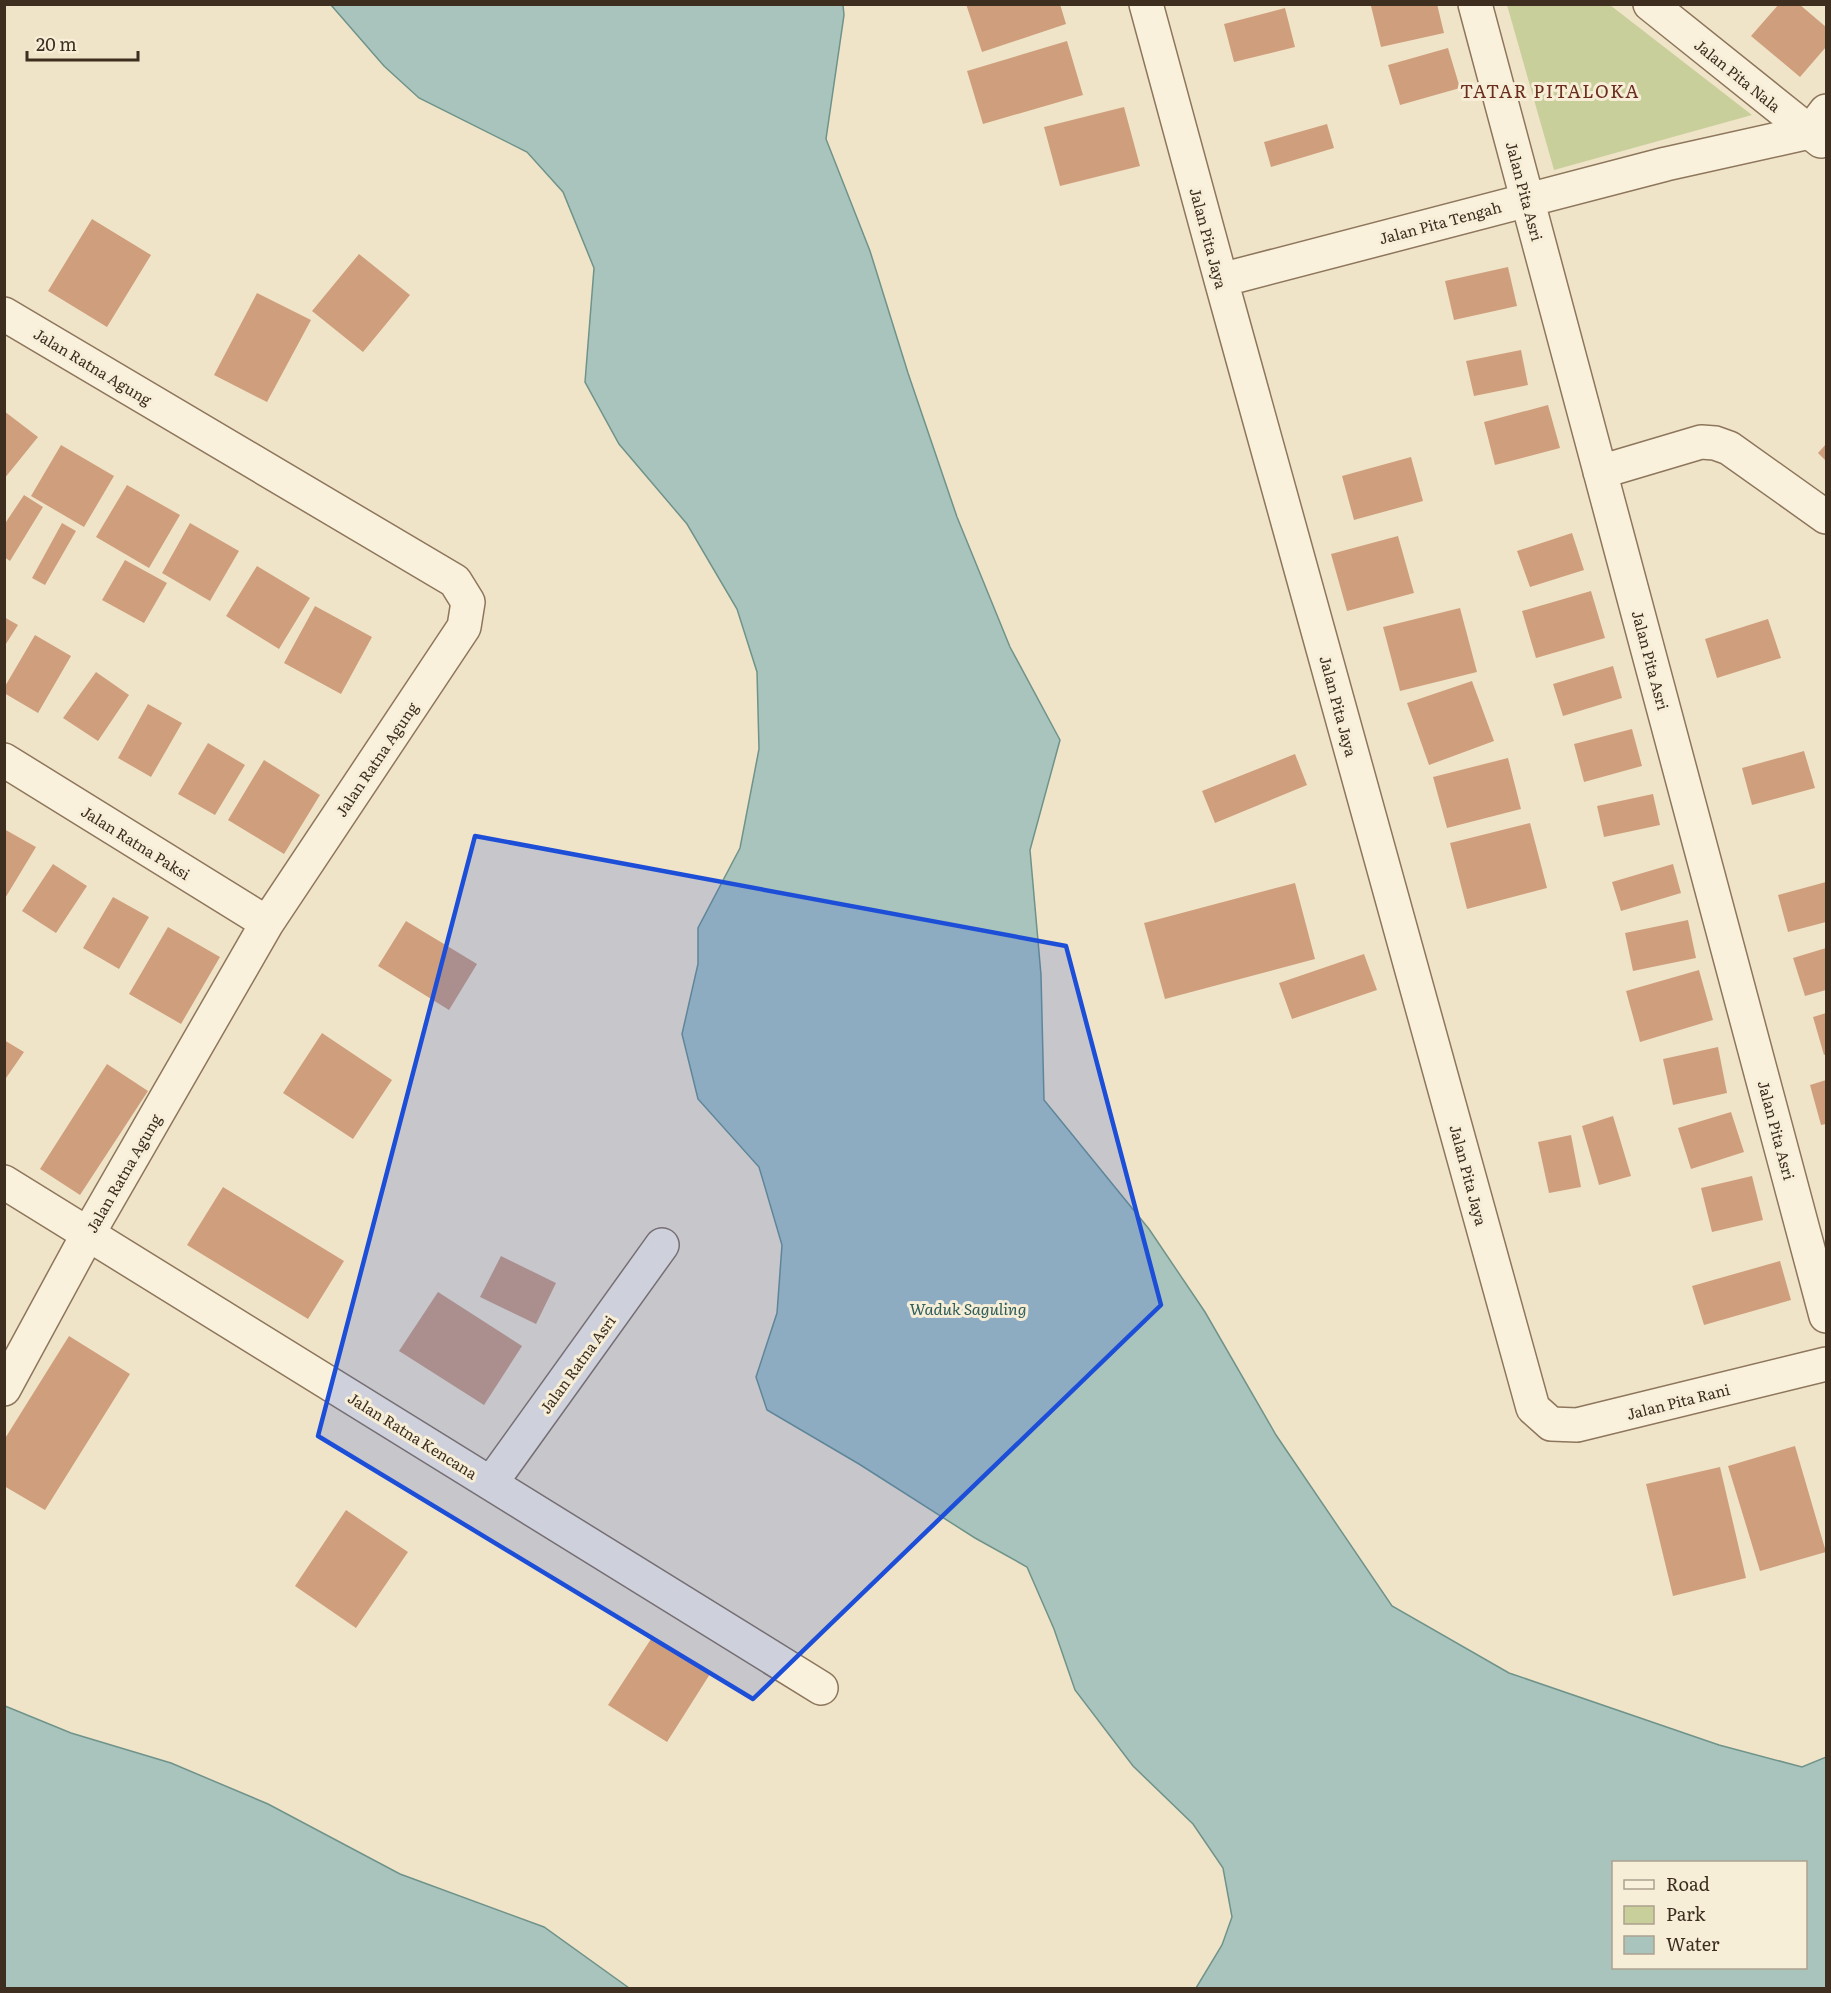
<svg xmlns="http://www.w3.org/2000/svg" width="1831" height="1993" viewBox="0 0 1831 1993" font-family="Literata,serif">
<rect width="100%" height="100%" fill="#f0e4c8"/>
<path fill="#c9cf9b" d="M 1507,5 L 1610,5 L 1752,115 L 1554,170 Z"/>
<path fill="#a9c4bc" stroke="#6f938a" stroke-width="1.5" fill-rule="evenodd" d="M 331,5 L 843,5 L 844,15 L 826,139 L 870,251 L 908,373 L 957,517 L 1010,647 L 1060,740 L 1030,850 L 1041,975 L 1044,1100 L 1149,1229 L 1205,1312 L 1276,1435 L 1392,1606 L 1509,1673 L 1719,1745 L 1802,1767 L 1826,1757 L 1826,1988 L 1196,1988 L 1222,1945 L 1232,1917 L 1223,1868 L 1193,1824 L 1133,1766 L 1075,1690 L 1054,1629 L 1027,1567 L 975,1538 L 859,1464 L 767,1410 L 756,1377 L 777,1313 L 782,1245 L 759,1167 L 698,1099 L 682,1034 L 698,964 L 698,928 L 740,848 L 759,749 L 757,672 L 737,609 L 687,524 L 619,444 L 585,382 L 594,268 L 563,192 L 527,152 L 419,98 L 384,66 ZM 1614,1862 L 1806,1862 L 1806,1968 L 1614,1968 Z
M 5,1706 L 71,1733 L 171,1763 L 268,1804 L 400,1874 L 544,1927 L 629,1988 L 5,1988 Z"/>
<path fill="#cf9f7d" d="M 966,4 L 1060,4 L 1066,24 L 982,52 Z
M 1377,4 L 1437,4 L 1444,33 L 1381,47 L 1371,6 Z
M 1779,4 L 1799,4 L 1826,27 L 1826,47 L 1800,77 L 1751,36 Z
M 1285,8 L 1295,47 L 1234,62 L 1224,24 Z
M 1067,41 L 1083,95 L 983,124 L 967,71 Z
M 1448,48 L 1460,88 L 1400,105 L 1388,65 Z
M 1124,107 L 1140,166 L 1060,186 L 1044,127 Z
M 1327,124 L 1334,148 L 1271,167 L 1264,142 Z
M 92,219 L 151,255 L 107,327 L 48,291 Z
M 359,254 L 410,295 L 363,352 L 312,311 Z
M 1508,267 L 1517,306 L 1454,320 L 1445,281 Z
M 257,293 L 311,320 L 267,402 L 214,375 Z
M 1521,350 L 1528,385 L 1474,396 L 1466,361 Z
M 1548,405 L 1560,448 L 1495,465 L 1484,422 Z
M 4,411 L 38,437 L 4,479 Z
M 1826,444 L 1826,461 L 1818,453 Z
M 61,445 L 114,476 L 84,527 L 31,496 Z
M 1411,457 L 1423,501 L 1354,520 L 1342,476 Z
M 127,485 L 180,515 L 149,568 L 96,537 Z
M 24,495 L 43,507 L 10,561 L 4,557 L 4,525 Z
M 62,523 L 76,531 L 45,585 L 32,578 Z
M 190,523 L 239,551 L 210,601 L 162,573 Z
M 1572,533 L 1584,570 L 1530,587 L 1517,551 Z
M 1398,536 L 1414,593 L 1347,611 L 1331,554 Z
M 125,560 L 167,583 L 144,623 L 102,600 Z
M 257,566 L 310,598 L 279,649 L 226,616 Z
M 1591,591 L 1605,638 L 1536,658 L 1522,611 Z
M 315,606 L 372,637 L 341,694 L 284,663 Z
M 1460,608 L 1477,672 L 1400,691 L 1383,627 Z
M 4,617 L 18,625 L 4,647 Z
M 1768,619 L 1781,658 L 1717,678 L 1705,639 Z
M 35,635 L 71,656 L 38,713 L 4,693 L 4,688 Z
M 1613,666 L 1622,698 L 1563,716 L 1553,684 Z
M 96,672 L 129,695 L 98,741 L 63,718 Z
M 1472,681 L 1494,741 L 1429,765 L 1407,703 Z
M 148,704 L 182,723 L 151,777 L 118,758 Z
M 1632,729 L 1642,766 L 1584,782 L 1574,744 Z
M 208,743 L 245,765 L 215,815 L 178,794 Z
M 1804,751 L 1815,788 L 1752,805 L 1742,768 Z
M 1295,754 L 1307,785 L 1215,823 L 1202,791 Z
M 1508,758 L 1521,809 L 1447,828 L 1433,777 Z
M 264,760 L 320,795 L 284,854 L 228,820 Z
M 1653,794 L 1660,825 L 1604,837 L 1597,806 Z
M 1530,823 L 1547,888 L 1467,909 L 1450,843 Z
M 4,829 L 36,847 L 4,900 Z
M 53,864 L 87,886 L 56,933 L 22,911 Z
M 1673,864 L 1681,893 L 1621,911 L 1612,882 Z
M 1826,882 L 1826,922 L 1788,932 L 1778,895 Z
M 1295,883 L 1315,959 L 1165,999 L 1144,923 Z
M 113,897 L 149,917 L 119,969 L 83,948 Z
M 1688,920 L 1696,958 L 1633,971 L 1625,933 Z
M 406,921 L 477,964 L 449,1010 L 378,966 Z
M 168,927 L 220,957 L 181,1024 L 129,994 Z
M 1826,948 L 1826,990 L 1805,996 L 1793,958 Z
M 1364,954 L 1377,990 L 1292,1019 L 1279,983 Z
M 1699,970 L 1713,1020 L 1640,1042 L 1626,991 Z
M 1826,1013 L 1826,1054 L 1824,1055 L 1813,1017 Z
M 322,1033 L 392,1080 L 353,1139 L 283,1093 Z
M 4,1040 L 24,1052 L 4,1081 Z
M 1718,1047 L 1727,1093 L 1673,1105 L 1663,1059 Z
M 107,1064 L 148,1091 L 80,1195 L 40,1169 Z
M 1826,1080 L 1826,1124 L 1821,1125 L 1810,1085 Z
M 1731,1112 L 1744,1152 L 1691,1169 L 1678,1128 Z
M 1613,1116 L 1631,1176 L 1599,1185 L 1582,1126 Z
M 1571,1135 L 1581,1187 L 1549,1193 L 1538,1142 Z
M 1752,1176 L 1763,1220 L 1712,1232 L 1701,1188 Z
M 223,1187 L 344,1261 L 308,1319 L 187,1245 Z
M 501,1256 L 556,1283 L 536,1324 L 480,1297 Z
M 1780,1261 L 1791,1300 L 1704,1325 L 1692,1286 Z
M 438,1292 L 522,1346 L 484,1405 L 399,1351 Z
M 69,1336 L 130,1374 L 45,1510 L 4,1486 L 4,1440 Z
M 1795,1446 L 1826,1552 L 1760,1571 L 1728,1466 Z
M 1720,1467 L 1746,1578 L 1673,1596 L 1646,1484 Z
M 346,1510 L 408,1552 L 356,1628 L 295,1586 Z
M 651,1639 L 710,1674 L 667,1742 L 608,1705 Z"/>
<g fill="none" stroke-linecap="round" stroke-linejoin="round">
<defs>
<path id="minor" d="M 1146,4 L 1221,280 L 1533,1408 L 1551,1424 L 1577,1425 L 1826,1364
M 1475,4 L 1826,1316
M 1650,4 L 1821,141
M 1221,280 L 1666,164 L 1810,132 L 1826,111
M 4,314 L 455,581 L 468,602 L 464,627 L 267,923 L 88,1234 L 4,1389
M 1600,472 L 1701,442 L 1715,443 L 1729,448 L 1826,517
M 4,760 L 267,923
M 4,1182 L 821,1688
M 491,1483 L 662,1245"/>
</defs>
<use href="#minor" stroke="#8d765c" stroke-width="36"/>
<use href="#minor" stroke="#faf1dc" stroke-width="33"/>
</g>
<path fill="#1d4ed8" fill-opacity="0.2" stroke="#1d4ed8" stroke-width="4.5" stroke-linejoin="round" d="M 475,836 L 1066,946 L 1161,1305 L 753,1699 L 318,1436 Z"/>
<g text-anchor="middle" dominant-baseline="central" stroke-width="6" stroke-linejoin="round" paint-order="stroke">
<g font-size="15" fill="#3d2e20" stroke="#f7eed8">
<text transform="translate(1738 75) rotate(39)">Jalan Pita Nala</text>
<text transform="translate(1525 191) rotate(75)">Jalan Pita Asri</text>
<text transform="translate(1440 222) rotate(-15)">Jalan Pita Tengah</text>
<text transform="translate(1209 238) rotate(75)">Jalan Pita Jaya</text>
<text transform="translate(93 366) rotate(31)">Jalan Ratna Agung</text>
<text transform="translate(1651 660) rotate(75)">Jalan Pita Asri</text>
<text transform="translate(1339 706) rotate(75)">Jalan Pita Jaya</text>
<text transform="translate(376 759) rotate(-56)">Jalan Ratna Agung</text>
<text transform="translate(136 842) rotate(32)">Jalan Ratna Paksi</text>
<text transform="translate(1777 1130) rotate(75)">Jalan Pita Asri</text>
<text transform="translate(123 1173) rotate(-60)">Jalan Ratna Agung</text>
<text transform="translate(1469 1175) rotate(75)">Jalan Pita Jaya</text>
<text transform="translate(577 1364) rotate(-54)">Jalan Ratna Asri</text>
<text transform="translate(1678 1401) rotate(-14)">Jalan Pita Rani</text>
<text transform="translate(413 1435) rotate(32)">Jalan Ratna Kencana</text>
</g>
<g font-size="16" font-style="italic" fill="#2f5d5a" stroke="#f7eed8">
<text x="968" y="1308">Waduk Saguling</text>
</g>
<g font-size="18" letter-spacing="1.5" fill="#6b2e1e" stroke="#f7eed8">
<text x="1550" y="90">TATAR PITALOKA</text>
</g>
</g>
<rect width="1831" height="1993" fill="none" stroke="#3d2e20" stroke-width="12"/>
<rect x="1612" y="1861" width="195" height="108" fill="#f7eed8" stroke="#ada18e" stroke-width="1.5"/>
<rect x="1624" y="1880" width="30" height="9" fill="#faf1dc" stroke="#ada18e" stroke-width="1.5"/>
<text x="1666" y="1891" font-size="18" fill="#3d2e20">Road</text>
<rect x="1624" y="1906" width="30" height="18" fill="#c9cf9b" stroke="#ada18e" stroke-width="1.5"/>
<text x="1666" y="1921" font-size="18" fill="#3d2e20">Park</text>
<rect x="1624" y="1936" width="30" height="18" fill="#a9c4bc" stroke="#ada18e" stroke-width="1.5"/>
<text x="1666" y="1951" font-size="18" fill="#3d2e20">Water</text>
<path d="M27 51v9h111v-9" fill="none" stroke="#3d2e20" stroke-width="3"/>
<text x="36" y="51" font-size="18" fill="#3d2e20" stroke="#f7eed8" stroke-width="4.5" paint-order="stroke">20 m</text>
</svg>
